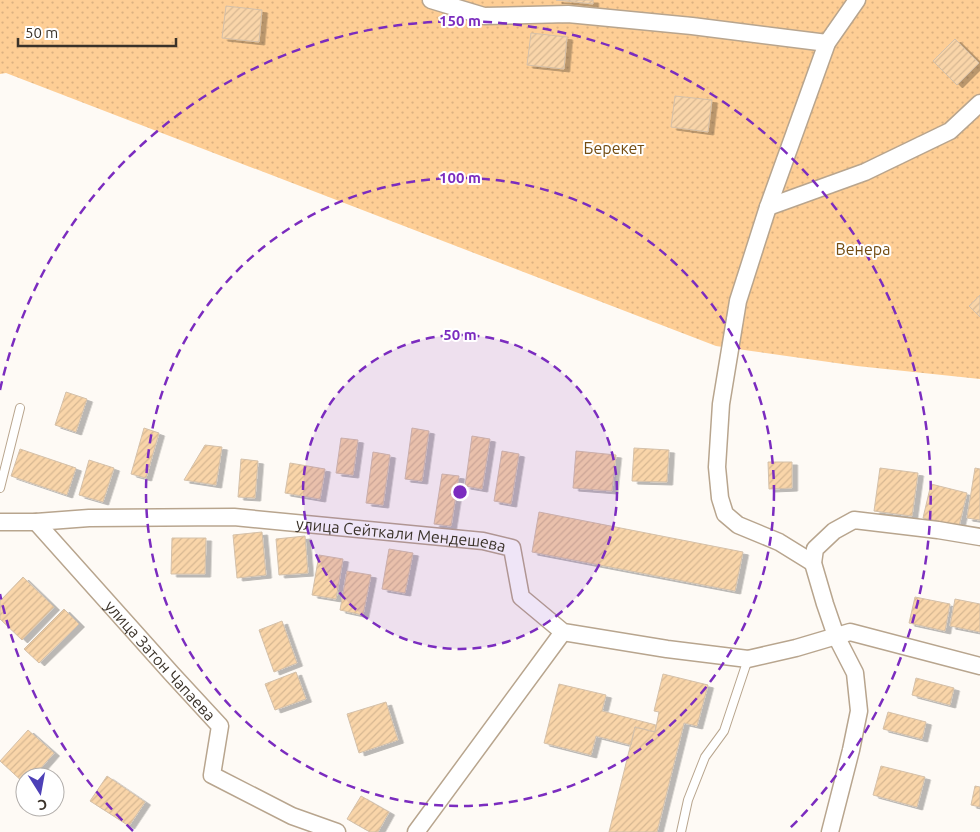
<svg xmlns="http://www.w3.org/2000/svg" width="980" height="832" viewBox="0 0 980 832" font-family="Ubuntu,sans-serif">
<defs>
<pattern id="grass-dots" width="8" height="8" patternUnits="userSpaceOnUse" patternTransform="scale(1.25)"><rect width="8" height="8" fill="#fece95"/><path d="M2 2h.1M6 6h.1" fill="none" stroke="#dbb181" stroke-width="1.8" stroke-linecap="round"/></pattern>
<pattern id="building-hatch" width="6" height="6" patternUnits="userSpaceOnUse" patternTransform="scale(1.25)"><rect width="6" height="6" fill="#f9d5a9"/><path d="M-1 1l2-2M0 6l6-6M5 7l2-2" fill="none" stroke="#d6b792"/></pattern>
<filter id="shadow"><feDropShadow dx="5.5" dy="3" stdDeviation="0" flood-color="#0004"/></filter>
</defs>
<rect width="100%" height="100%" fill="#fefaf5"/>
<path fill="url(#grass-dots)" d="M 0,0 L 980,0 L 980,379 L 857,366 L 716,346 L 6,73 L 0,74 Z"/>
<path fill="url(#building-hatch)" stroke="#d4c0a9" filter="url(#shadow)" d="M 556,0 L 593,0 L 593,4 Z
M 226,6 L 262,10 L 259,42 L 222,38 Z
M 531,33 L 567,37 L 564,69 L 527,65 Z
M 955,39 L 979,63 L 957,85 L 933,61 Z
M 675,96 L 712,100 L 708,132 L 671,127 Z
M 980,295 L 980,317 L 969,306 Z
M 66,392 L 87,399 L 76,432 L 55,425 Z
M 144,428 L 159,433 L 146,478 L 131,474 Z
M 412,428 L 429,431 L 422,481 L 405,479 Z
M 472,436 L 490,439 L 482,489 L 465,486 Z
M 341,438 L 358,440 L 353,475 L 336,473 Z
M 205,445 L 222,447 L 216,485 L 184,480 Z
M 634,448 L 669,450 L 667,482 L 632,481 Z
M 20,449 L 76,468 L 67,495 L 11,476 Z
M 502,451 L 519,454 L 511,504 L 494,501 Z
M 576,451 L 616,455 L 612,491 L 573,488 Z
M 373,452 L 390,455 L 383,505 L 366,503 Z
M 241,459 L 258,461 L 255,498 L 238,497 Z
M 89,460 L 114,468 L 103,502 L 79,495 Z
M 768,462 L 792,462 L 792,488 L 769,489 Z
M 290,463 L 325,469 L 320,499 L 285,493 Z
M 880,468 L 918,473 L 912,516 L 874,511 Z
M 975,468 L 980,469 L 980,520 L 967,518 Z
M 442,474 L 459,476 L 451,526 L 434,524 Z
M 931,484 L 967,493 L 959,526 L 923,518 Z
M 539,512 L 743,552 L 735,591 L 532,552 Z
M 262,532 L 266,575 L 237,578 L 233,535 Z
M 305,536 L 308,573 L 279,575 L 276,539 Z
M 172,538 L 206,538 L 205,574 L 171,574 Z
M 389,549 L 413,553 L 405,593 L 382,589 Z
M 319,555 L 343,559 L 336,599 L 312,595 Z
M 347,571 L 371,575 L 363,615 L 340,610 Z
M 23,577 L 54,607 L 22,640 L 0,619 L 0,601 Z
M 915,597 L 950,604 L 945,631 L 909,623 Z
M 955,599 L 980,604 L 980,632 L 950,626 Z
M 64,609 L 79,624 L 39,663 L 24,649 Z
M 282,621 L 297,663 L 274,672 L 259,630 Z
M 296,672 L 306,699 L 275,710 L 265,684 Z
M 663,674 L 708,685 L 697,726 L 684,723 L 657,832 L 609,832 L 635,727 L 655,732 L 659,712 L 654,711 Z
M 916,678 L 954,688 L 950,705 L 912,695 Z
M 559,684 L 606,695 L 602,711 L 656,725 L 655,732 L 635,727 L 631,745 L 596,736 L 591,755 L 544,743 Z
M 386,702 L 398,740 L 359,753 L 347,714 Z
M 888,712 L 926,722 L 922,739 L 883,729 Z
M 28,730 L 54,753 L 33,777 L 25,777 L 25,784 L 0,761 Z
M 881,766 L 925,777 L 917,807 L 873,795 Z
M 107,776 L 145,802 L 129,826 L 90,801 Z
M 975,786 L 980,787 L 980,807 L 971,805 Z
M 361,796 L 389,812 L 378,832 L 370,832 L 347,819 Z"/>
<g fill="none" stroke-linecap="round" stroke-linejoin="round">
<defs>
<path id="service" d="M 0,488 L 20,408
M 681,832 L 688,800 L 705,757 L 724,731 L 748,659"/>
<g id="minor">
<path d="M 431,0 L 484,16 L 568,14 L 692,26 L 827,43"/>
<path d="M 768,207 L 865,172 L 950,131 L 980,103"/>
<path id="s1" d="M 0,522 L 36,522 L 89,518 L 234,517 L 483,541 L 512,548 L 521,597 L 563,632 L 667,649 L 748,659 L 796,648 L 850,632 L 980,666"/>
<path id="s2" d="M 36,522 L 172,674 L 220,726 L 212,775 L 292,816 L 337,832"/>
<path d="M 813,563 L 779,542 L 738,525 L 725,514 L 720,498 L 717,467 L 721,404 L 738,301 L 768,207 L 827,43 L 857,0"/>
<path d="M 416,832 L 563,632"/>
<path d="M 830,832 L 851,750 L 859,711 L 855,673 L 836,636 L 825,604 L 813,563 L 815,549 L 834,531 L 854,520 L 938,530 L 980,537"/>
</g>
</defs>
<use href="#service" stroke="#b8a58e" stroke-width="10"/>
<use href="#minor" stroke="#b8a58e" stroke-width="19"/>
<use href="#service" stroke="#fff" stroke-width="8"/>
<use href="#minor" stroke="#fff" stroke-width="16"/>
</g>
<circle cx="460" cy="492" r="157" fill="#7b2cbf" fill-opacity=".12"/>
<g fill="none" stroke="#7b2cbf" stroke-width="2.5" stroke-dasharray="9 6">
<circle cx="460" cy="492" r="157"/>
<circle cx="460" cy="492" r="314"/>
<path d="M133 831A471 471 0 0 1 0 594M0 390A471 471 0 1 1 787 831"/>
</g>
<g text-anchor="middle" dominant-baseline="central" stroke-width="4" stroke-linejoin="round" paint-order="stroke">
<g font-size="16" fill="#734c11" stroke="#fff">
<text x="614" y="148">Берекет</text>
<text x="863" y="249">Венера</text>
</g>
<g font-size="16" fill="#3b332a" stroke="#fff">
<text stroke="none"><textPath href="#s1" startOffset="402">улица Сейткали Мендешева</textPath></text>
<text stroke="none"><textPath href="#s2" startOffset="186">улица Затон Чапаева</textPath></text>
</g>
</g>
<circle cx="460" cy="492" r="8" fill="#7b2cbf" stroke="#fff" stroke-width="2.5"/>
<g font-size="15" text-anchor="middle" font-weight="bold" fill="#7b2cbf" stroke="#fff" stroke-width="4" stroke-linejoin="round" paint-order="stroke">
<text x="460" y="26">150 m</text>
<text x="460" y="183">100 m</text>
<text x="460" y="340">50 m</text>
</g>
<g transform="translate(40 792) rotate(169)"><circle r="24" fill="#ffffff" stroke="#b1adaa"/>
<path d="M0-4L9 19L0 12L-9 19Z" fill="#4d40b7"/>
<text y="-8" font-size="14" font-weight="bold" text-anchor="middle" fill="#3b332a">С</text>
</g>
<path d="M18 38v8h158v-8" fill="none" stroke="#3b332a" stroke-width="2.5"/>
<text x="25" y="38" font-size="15" fill="#3b332a" stroke="#ffffff" stroke-width="4" paint-order="stroke">50 m</text>
</svg>
